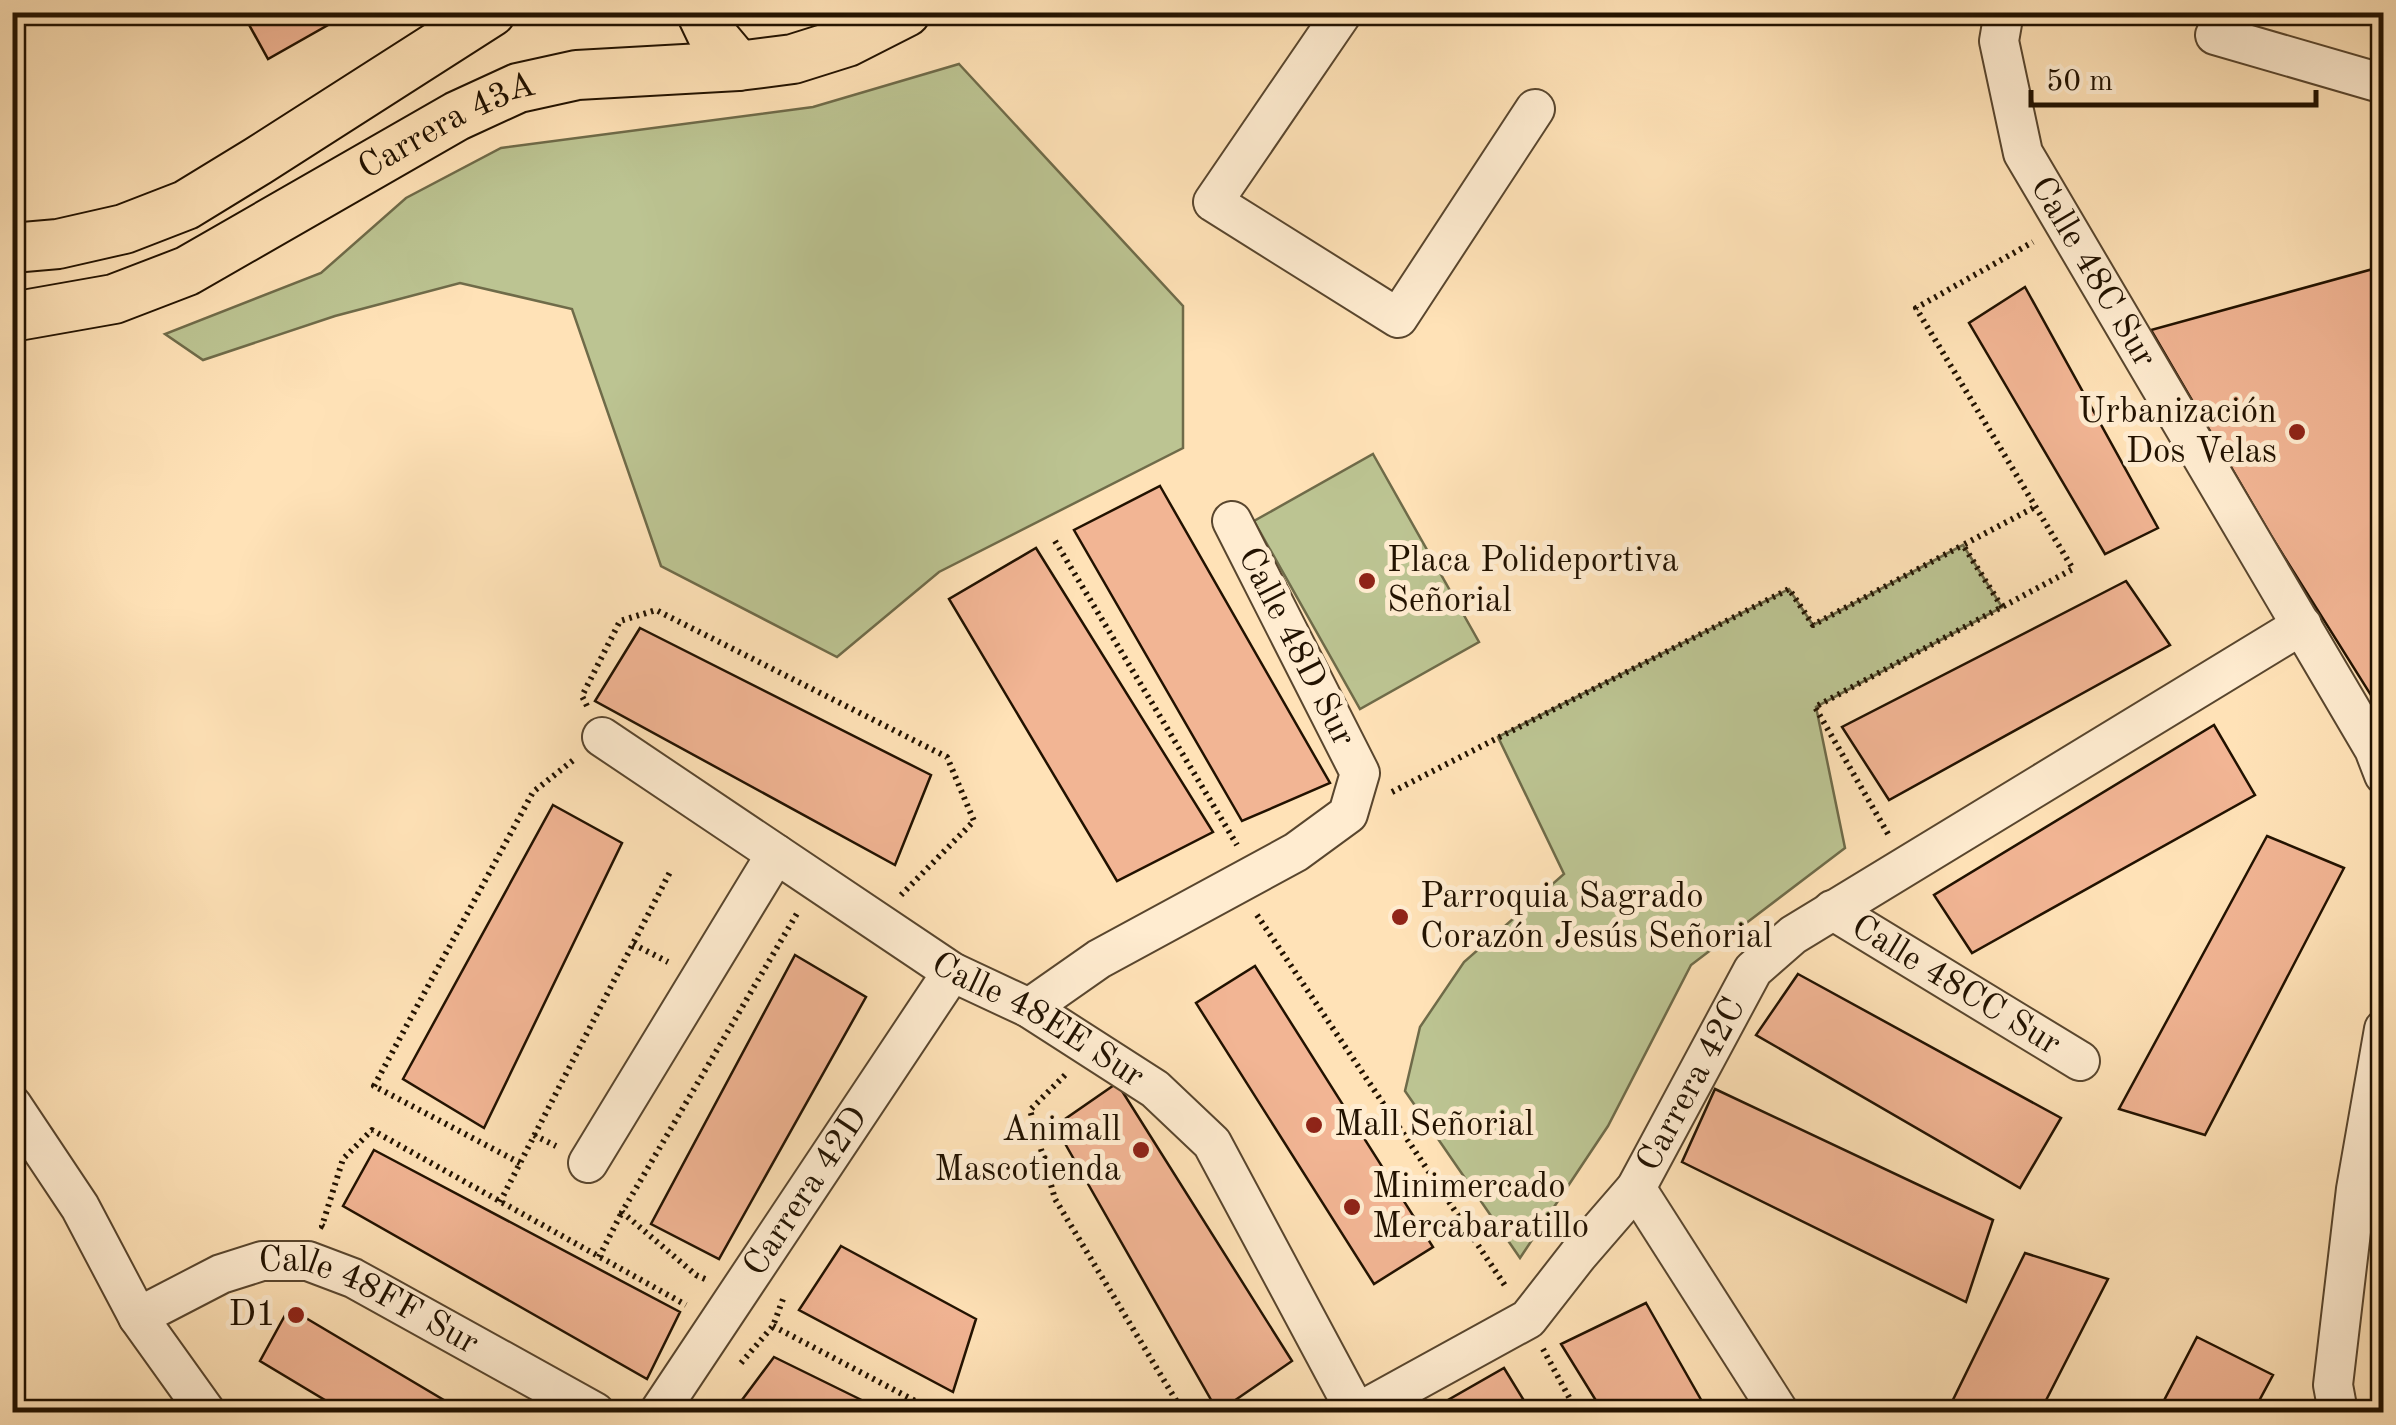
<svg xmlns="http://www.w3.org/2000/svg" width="2396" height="1425" viewBox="0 0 2396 1425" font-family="'Old Standard TT',serif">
<rect width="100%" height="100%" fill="#ffe2b7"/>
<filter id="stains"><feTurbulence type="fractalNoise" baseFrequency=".002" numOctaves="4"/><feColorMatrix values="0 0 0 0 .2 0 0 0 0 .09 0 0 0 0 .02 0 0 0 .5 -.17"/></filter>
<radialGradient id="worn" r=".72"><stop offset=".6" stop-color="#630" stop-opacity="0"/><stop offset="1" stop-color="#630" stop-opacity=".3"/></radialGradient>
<path fill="#bcc492" stroke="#6f6b49" stroke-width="2.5" d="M 959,64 L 1183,306 L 1183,448 L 939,572 L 837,657 L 661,566 L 572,309 L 460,283 L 335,316 L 203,360 L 165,334 L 321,273 L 406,198 L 501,148 L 813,107 Z
M 1373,454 L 1479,642 L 1360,709 L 1254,521 Z
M 1963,545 L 2002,607 L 1816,707 L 1845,848 L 1691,965 L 1608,1126 L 1520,1258 L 1405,1091 L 1420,1027 L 1464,962 L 1564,874 L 1498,737 L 1789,589 L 1813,625 Z"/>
<path fill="#f2b594" stroke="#221200" stroke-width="2.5" d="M 242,12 L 351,12 L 268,59 Z
M 2384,266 L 2384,716 L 2270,534 L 2151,330 Z
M 2025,287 L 2158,528 L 2105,554 L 1969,323 Z
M 1160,486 L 1330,783 L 1242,821 L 1074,530 Z
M 1036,548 L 1213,832 L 1117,881 L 949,599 Z
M 2126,581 L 2170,645 L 1889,800 L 1842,727 Z
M 640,628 L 931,775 L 895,865 L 595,701 Z
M 2214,725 L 2255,795 L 1972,953 L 1934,895 Z
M 553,805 L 622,843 L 484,1128 L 403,1079 Z
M 2267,836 L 2344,868 L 2205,1135 L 2119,1109 Z
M 795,955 L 866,997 L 719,1259 L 651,1224 Z
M 1255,966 L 1433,1247 L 1374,1284 L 1196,1003 Z
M 1798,974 L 2061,1118 L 2020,1188 L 1756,1035 Z
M 1117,1083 L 1292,1361 L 1218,1412 L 1055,1126 Z
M 1715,1089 L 1993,1220 L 1966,1302 L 1682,1162 Z
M 374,1150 L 680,1312 L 647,1379 L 343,1206 Z
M 841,1246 L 976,1319 L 953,1392 L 799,1310 Z
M 2025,1253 L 2108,1279 L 2040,1412 L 1947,1412 Z
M 1646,1303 L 1708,1412 L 1603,1412 L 1561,1344 Z
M 289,1308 L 464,1412 L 345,1412 L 260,1361 Z
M 2197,1337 L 2273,1375 L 2253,1412 L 2158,1412 Z
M 774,1357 L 886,1412 L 733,1412 Z
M 1504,1368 L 1531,1412 L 1427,1412 Z"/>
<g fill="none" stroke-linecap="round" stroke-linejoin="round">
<defs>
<g id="minor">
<path d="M 1343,12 L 1213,202 L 1398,318 L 1535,109"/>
<path id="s1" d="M 2004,12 L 1999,41 L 2023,153 L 2374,749 L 2384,775"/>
<path d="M 2215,35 L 2384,84"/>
<path id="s2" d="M 602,737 L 952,972 L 1029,1008 L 1155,1089 L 1212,1143 L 1356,1412"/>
<path id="s3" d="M 1832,910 L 2080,1061"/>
<path d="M 1029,1008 L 1099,959 L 1296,852 L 1348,814 L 1360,773 L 1232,521"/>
<path d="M 12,1105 L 80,1207 L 138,1317 L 206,1412"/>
<path d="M 588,1163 L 776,854"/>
<path d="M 1636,1188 L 1779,1412"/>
<path id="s4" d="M 138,1317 L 221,1274 L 262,1261 L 308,1261 L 353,1278 L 595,1412"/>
<path id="s5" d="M 659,1412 L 952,972"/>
<path id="s6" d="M 1359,1412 L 1528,1319 L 1578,1255 L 1636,1188 L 1753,970 L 1793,935 L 2302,625"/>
<path d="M 2338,1412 L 2333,1385 L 2356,1189 L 2384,1029"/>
</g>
<g id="major">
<path d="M 701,12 L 712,35 L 738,66"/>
<path d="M 12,248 L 58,244 L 124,229 L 186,205 L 258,161 L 491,12"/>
<path id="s7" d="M 12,317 L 114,299 L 187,271 L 457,116 L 518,88 L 577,75 L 738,66 L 793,59 L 847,42 L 906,12"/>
</g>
</defs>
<use href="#minor" stroke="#59462e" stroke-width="42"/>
<use href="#major" stroke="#221200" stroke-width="52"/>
<path stroke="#221200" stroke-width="6" stroke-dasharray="2.5 5" stroke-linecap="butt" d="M 1055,541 L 1237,845
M 2002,607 L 1963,545 L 2035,507
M 587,706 L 582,696 L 620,621 L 656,610 L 947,757 L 974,821 L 901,895
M 1392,792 L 1789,589 L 1813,625 L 1963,545
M 1888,834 L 1815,707 L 2073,569 L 1916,308 L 2033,242
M 1257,915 L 1506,1287
M 633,944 L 668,962
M 1065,1075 L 1030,1110 L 1055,1199 L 1183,1412
M 534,1135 L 556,1146
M 520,1163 L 374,1086 L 533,792 L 576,758
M 500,1202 L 671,870
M 324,1227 L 322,1226 L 343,1159 L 372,1130 L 686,1305
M 599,1257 L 622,1212
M 705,1279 L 696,1275 L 622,1212 L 799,910
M 773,1326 L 936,1412
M 1543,1349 L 1577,1412
M 741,1363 L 773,1326 L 783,1299"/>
<use href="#minor" stroke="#ffecd0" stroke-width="38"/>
<use href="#major" stroke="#ffe2b7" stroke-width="48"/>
</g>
<g fill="#8f2418" stroke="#ffecd0" stroke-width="4">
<circle cx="2297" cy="432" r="10"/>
<circle cx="1367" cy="581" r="10"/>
<circle cx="1400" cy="917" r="10"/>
<circle cx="1314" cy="1125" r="10"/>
<circle cx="1141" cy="1150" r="10"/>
<circle cx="1352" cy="1207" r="10"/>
<circle cx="296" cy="1315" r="10"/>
</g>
<g text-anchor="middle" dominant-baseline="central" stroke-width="10" stroke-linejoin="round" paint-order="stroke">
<g font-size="35" fill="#221200" stroke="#ffecd0">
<text stroke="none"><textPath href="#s7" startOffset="480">Carrera 43A</textPath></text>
<text stroke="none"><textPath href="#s1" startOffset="282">Calle 48C Sur</textPath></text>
<text transform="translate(1296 647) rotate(63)">Calle 48D Sur</text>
<text stroke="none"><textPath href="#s3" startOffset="145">Calle 48CC Sur</textPath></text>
<text stroke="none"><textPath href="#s2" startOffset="520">Calle 48EE Sur</textPath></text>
<text stroke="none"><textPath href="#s6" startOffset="480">Carrera 42C</textPath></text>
<text stroke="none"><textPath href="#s5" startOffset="265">Carrera 42D</textPath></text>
<text stroke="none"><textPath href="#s4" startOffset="252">Calle 48FF Sur</textPath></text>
</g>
<g font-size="35" fill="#221200" stroke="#ffecd0" text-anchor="start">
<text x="2277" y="412" text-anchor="end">Urbanización<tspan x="2277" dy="40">Dos Velas</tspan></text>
<text x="1387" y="561">Placa Polideportiva<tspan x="1387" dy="40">Señorial</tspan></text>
<text x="1420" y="897">Parroquia Sagrado<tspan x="1420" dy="40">Corazón Jesús Señorial</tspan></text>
<text x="1334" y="1125">Mall Señorial</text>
<text x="1121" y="1130" text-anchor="end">Animall<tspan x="1121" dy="40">Mascotienda</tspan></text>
<text x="1372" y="1187">Minimercado<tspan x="1372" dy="40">Mercabaratillo</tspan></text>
<text x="276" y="1315" text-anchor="end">D1</text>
</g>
</g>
<rect width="2396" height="1425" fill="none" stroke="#ffe2b7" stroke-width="50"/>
<rect x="15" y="15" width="2366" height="1395" fill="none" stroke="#221200" stroke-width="5"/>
<rect x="25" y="25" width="2346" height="1375" fill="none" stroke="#221200" stroke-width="2.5"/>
<path d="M2031 90v15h285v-15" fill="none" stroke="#221200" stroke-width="5"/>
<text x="2046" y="90" font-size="30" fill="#221200" stroke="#ffecd0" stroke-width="8" paint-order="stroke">50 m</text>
<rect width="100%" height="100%" filter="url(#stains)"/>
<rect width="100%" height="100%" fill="url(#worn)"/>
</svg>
